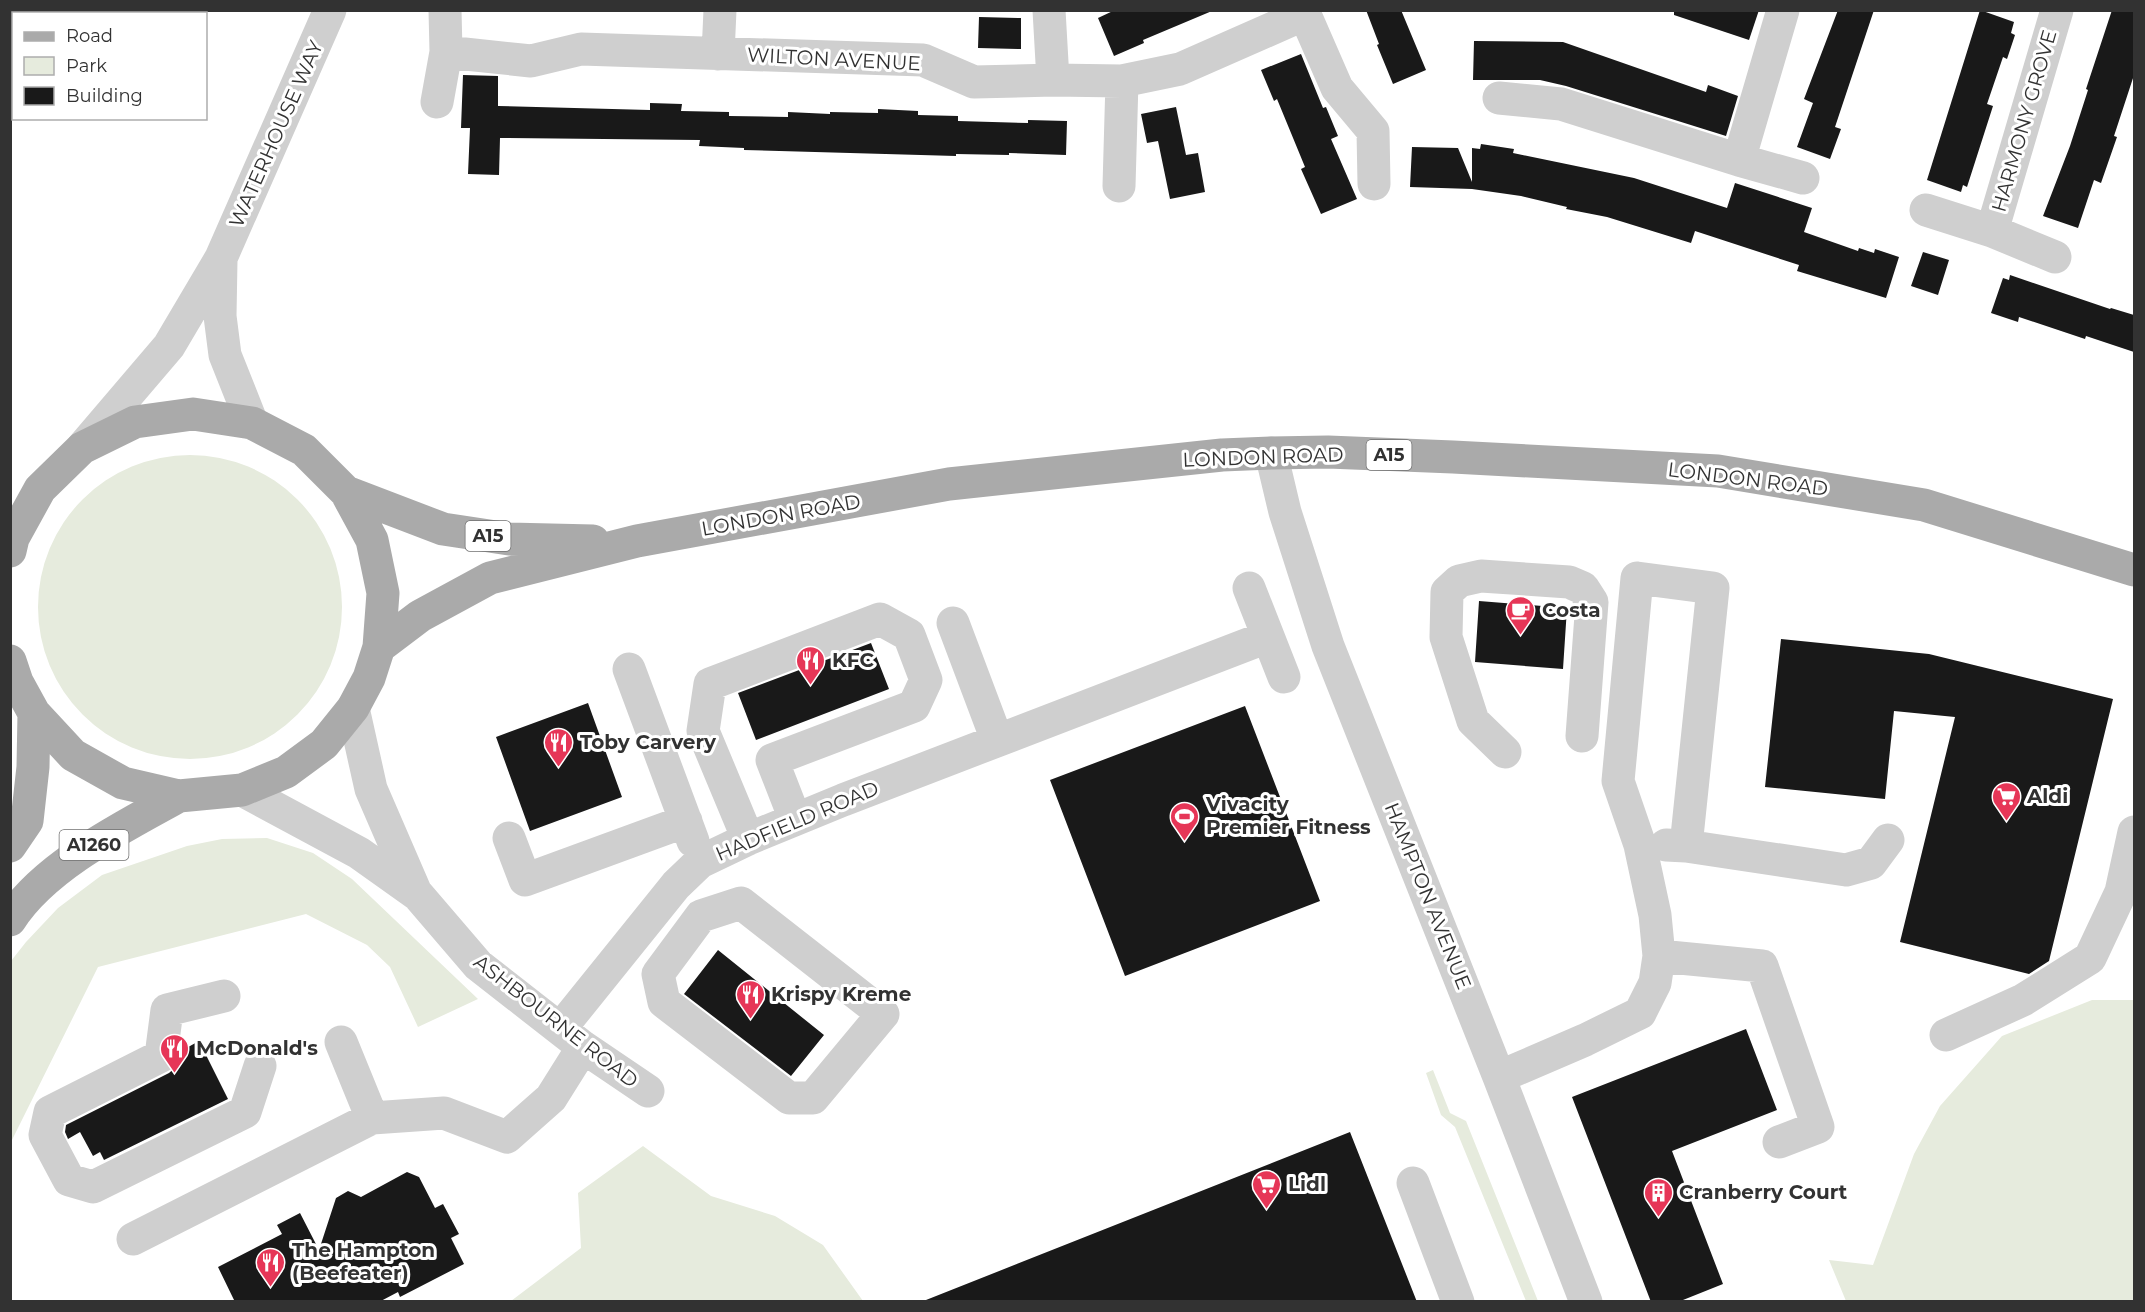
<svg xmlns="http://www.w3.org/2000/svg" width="2145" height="1312" viewBox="0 0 2145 1312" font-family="Montserrat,sans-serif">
<rect width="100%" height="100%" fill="#fff"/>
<path fill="#e6ebdd" d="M38 607a152 152 0 1 1 304 0a152 152 0 1 1-304 0Z
M 267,838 L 313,853 L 352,879 L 478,999 L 418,1027 L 390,967 L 367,945 L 306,914 L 98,967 L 11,1142 L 11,961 L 26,942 L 58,908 L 102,875 L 187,846 L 222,839 Z
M 2092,1000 L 2134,1000 L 2134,1301 L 1846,1301 L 1829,1260 L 1873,1265 L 1914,1154 L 1940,1106 L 2002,1036 Z
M 1433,1070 L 1450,1113 L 1466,1121 L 1538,1301 L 1526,1301 L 1455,1127 L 1441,1115 L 1426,1073 Z
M 643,1146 L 711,1196 L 775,1216 L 823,1245 L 863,1301 L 511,1301 L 581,1248 L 578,1193 Z"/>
<path fill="#191919" d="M 1115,10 L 1212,10 L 1212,11 L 1143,40 L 1144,43 L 1114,56 L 1098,18 Z
M 1366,10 L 1401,10 L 1426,70 L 1393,84 L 1377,45 L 1379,44 Z
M 1674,10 L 1759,10 L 1749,40 L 1674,15 Z
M 1838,10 L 1874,10 L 1835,127 L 1841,129 L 1830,159 L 1797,147 L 1813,103 L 1804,99 Z
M 1980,10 L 2014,22 L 2011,33 L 2015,35 L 2007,59 L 2003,57 L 1987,104 L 1993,106 L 1967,187 L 1963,185 L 1961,192 L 1927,180 Z
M 2112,10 L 2134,10 L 2134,75 L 2114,136 L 2117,137 L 2101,183 L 2094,180 L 2078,228 L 2043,216 L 2070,146 L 2088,90 L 2086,89 Z
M 979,17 L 1021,18 L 1021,49 L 978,48 Z
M 1474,41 L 1563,42 L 1706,92 L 1708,85 L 1738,96 L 1726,136 L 1566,86 L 1540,80 L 1473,80 Z
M 1301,54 L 1323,108 L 1326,107 L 1338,136 L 1331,139 L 1357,199 L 1321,214 L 1301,169 L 1305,167 L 1277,99 L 1274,101 L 1261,70 Z
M 463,75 L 498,76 L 498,106 L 650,110 L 650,103 L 682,104 L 681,111 L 729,112 L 729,116 L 788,117 L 788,112 L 830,114 L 830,112 L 878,113 L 878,109 L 918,111 L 918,115 L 958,116 L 958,121 L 1028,123 L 1028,120 L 1067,121 L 1066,155 L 1009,153 L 1009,155 L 956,154 L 956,156 L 744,150 L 744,148 L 699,146 L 700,140 L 500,138 L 499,175 L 468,174 L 470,128 L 461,128 Z
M 1176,107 L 1186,155 L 1198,153 L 1205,192 L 1170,199 L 1158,141 L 1147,143 L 1141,114 Z
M 1481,144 L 1514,149 L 1513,153 L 1634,178 L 1727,208 L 1735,183 L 1812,208 L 1804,232 L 1858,251 L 1859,248 L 1874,253 L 1875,249 L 1899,257 L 1886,298 L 1797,271 L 1799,265 L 1695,231 L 1691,243 L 1607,217 L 1566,209 L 1567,207 L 1521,196 L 1472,189 L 1410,187 L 1412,147 L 1458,148 L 1472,182 L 1472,148 L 1480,149 Z
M 1923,252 L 1949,260 L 1938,295 L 1911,286 Z
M 2010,275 L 2110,309 L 2111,308 L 2134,315 L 2134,352 L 2086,336 L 2085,339 L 2019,317 L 2018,322 L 1991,313 L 2003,278 L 2009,280 Z
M 1479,601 L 1567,608 L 1563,669 L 1475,662 Z
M 1781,639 L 1929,654 L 2113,699 L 2049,961 L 2029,974 L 1900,942 L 1955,717 L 1894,711 L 1885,799 L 1765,787 Z
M 871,643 L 889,689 L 756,740 L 738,693 Z
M 588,703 L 622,797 L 530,831 L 496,737 Z
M 1245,706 L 1320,901 L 1125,976 L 1050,780 Z
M 718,950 L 824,1035 L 791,1076 L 684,994 Z
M 1746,1029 L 1777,1110 L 1672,1151 L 1723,1284 L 1678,1302 L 1651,1302 L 1572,1097 Z
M 199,1041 L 228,1099 L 104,1160 L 100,1152 L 93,1156 L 80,1132 L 68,1139 L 65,1132 L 66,1125 L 169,1073 L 177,1066 L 181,1051 Z
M 1350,1132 L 1417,1302 L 927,1302 L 926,1300 Z
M 407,1172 L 419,1177 L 435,1208 L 443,1204 L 459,1234 L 451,1238 L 464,1264 L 400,1297 L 398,1292 L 379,1302 L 235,1302 L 218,1267 L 282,1234 L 277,1225 L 300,1213 L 319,1250 L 336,1198 L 348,1191 L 361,1197 Z"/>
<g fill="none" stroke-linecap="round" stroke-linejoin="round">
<path stroke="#cfcfcf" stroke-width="33" d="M 1049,10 L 1053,80
M 1303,10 L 1337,88 L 1373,131 L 1374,184
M 137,14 L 138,10
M 446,52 L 531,61 L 581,49 L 923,60 L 974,82 L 1053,80 L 1122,81 L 1180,69 L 1305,14
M 718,54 L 720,10
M 1499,98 L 1561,104 L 1739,160 L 1803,178
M 437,102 L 446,52 L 445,10
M 1739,160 L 1783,10
M 1119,186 L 1122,81
M 1926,210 L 1992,231 L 2055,257
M 1992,231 L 2057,10
M 221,260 L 220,316 L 225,355 L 252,423
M 82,448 L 169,346 L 221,258 L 330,10
M 1271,453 L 1285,512 L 1328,646 L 1499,1077 L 1586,1302
M 1249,588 L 1284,677
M 953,623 L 997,740
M 629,669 L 693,841
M 353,708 L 371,789 L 416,893
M 1505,752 L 1473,721 L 1446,637 L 1447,592 L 1459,581 L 1481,576 L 1569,582 L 1583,588 L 1592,602 L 1582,736
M 242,790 L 359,853 L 418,895 L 478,965 L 583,1047 L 648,1091
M 509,838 L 525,880 L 686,821
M 748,839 L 703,731 L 710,684 L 880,619 L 909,635 L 926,680 L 914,706 L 772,760 L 795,819
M 1666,845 L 1686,846 L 1846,870 L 1871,863 L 1888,840
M 741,903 L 883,1014 L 813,1098 L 789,1098 L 664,1002 L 658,974 L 701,916 Z
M 1659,956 L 1762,966 L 1818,1127 L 1779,1142
M 224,996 L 167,1010 L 161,1056 L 50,1112 L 45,1135 L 69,1180 L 93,1187 L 245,1112 L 260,1066
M 560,1029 L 676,885 L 700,862 L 748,839 L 843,800 L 1267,637
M 1946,1035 L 2023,1000 L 2090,958 L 2121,892 L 2134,832
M 341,1042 L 372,1118
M 1499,1077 L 1585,1040 L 1640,1013 L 1655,983 L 1659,956 L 1655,915 L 1640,845 L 1618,781 L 1637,578 L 1713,588 L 1686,846
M 1413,1183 L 1458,1302
M 133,1239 L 372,1118 L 444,1113 L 507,1137 L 551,1098 L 583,1047"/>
<path stroke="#aaa" stroke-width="33" d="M 346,492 L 443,529 L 509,539 L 593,541
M 10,551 L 13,538 L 40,489 L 82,448 L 135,422 L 193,414 L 252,423 L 304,450 L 346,492 L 372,540 L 383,593 L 379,647 L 369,678 L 353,708 L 324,744 L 286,772 L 242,790 L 179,796 L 123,783 L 73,755 L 34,713 L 17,682 L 10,661
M 379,647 L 420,616 L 490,578 L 637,541 L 949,484 L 1222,455 L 1271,453 L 1328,452 L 1453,457 L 1718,471 L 1924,505 L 2134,570
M 10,846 L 27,821 L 33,767 L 34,713
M 10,920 C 44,866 125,826 179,796"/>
</g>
<defs>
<symbol id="cafe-pin" viewBox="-11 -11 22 30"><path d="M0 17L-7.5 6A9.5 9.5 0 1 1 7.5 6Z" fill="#e63657" stroke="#fff"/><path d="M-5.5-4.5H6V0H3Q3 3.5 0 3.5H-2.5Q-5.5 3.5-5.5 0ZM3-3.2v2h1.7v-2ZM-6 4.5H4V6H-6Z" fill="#fff"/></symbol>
<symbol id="restaurant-pin" viewBox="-11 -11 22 30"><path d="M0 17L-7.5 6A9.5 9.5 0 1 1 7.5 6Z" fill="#e63657" stroke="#fff"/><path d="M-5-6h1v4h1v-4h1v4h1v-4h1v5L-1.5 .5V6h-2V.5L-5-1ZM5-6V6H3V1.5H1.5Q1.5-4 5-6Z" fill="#fff"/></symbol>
<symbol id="supermarket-pin" viewBox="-11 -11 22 30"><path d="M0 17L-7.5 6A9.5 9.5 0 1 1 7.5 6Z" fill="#e63657" stroke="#fff"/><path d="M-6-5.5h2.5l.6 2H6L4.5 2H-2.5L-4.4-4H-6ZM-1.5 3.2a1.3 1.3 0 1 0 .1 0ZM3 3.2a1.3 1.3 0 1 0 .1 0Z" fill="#fff"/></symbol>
<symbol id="stadium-pin" viewBox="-11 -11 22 30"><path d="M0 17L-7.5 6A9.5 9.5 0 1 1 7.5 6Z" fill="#e63657" stroke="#fff"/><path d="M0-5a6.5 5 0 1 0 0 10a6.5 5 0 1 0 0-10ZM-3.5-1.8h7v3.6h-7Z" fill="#fff"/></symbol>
<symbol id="building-pin" viewBox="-11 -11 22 30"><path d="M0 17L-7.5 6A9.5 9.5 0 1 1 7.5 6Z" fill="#e63657" stroke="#fff"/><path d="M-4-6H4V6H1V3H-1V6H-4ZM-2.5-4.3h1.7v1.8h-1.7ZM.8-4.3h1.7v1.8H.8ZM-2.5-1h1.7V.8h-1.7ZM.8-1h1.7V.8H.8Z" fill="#fff"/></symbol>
</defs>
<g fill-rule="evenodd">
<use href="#cafe-pin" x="1504" y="594" width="33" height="45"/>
<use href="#restaurant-pin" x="794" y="644" width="33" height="45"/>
<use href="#restaurant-pin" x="542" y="726" width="33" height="45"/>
<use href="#supermarket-pin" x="1990" y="780" width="33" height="45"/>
<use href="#stadium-pin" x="1168" y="800" width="33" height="45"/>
<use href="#restaurant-pin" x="734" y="978" width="33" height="45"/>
<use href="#restaurant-pin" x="158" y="1032" width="33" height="45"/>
<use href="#supermarket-pin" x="1250" y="1168" width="33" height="45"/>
<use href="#building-pin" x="1642" y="1176" width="33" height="45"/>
<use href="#restaurant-pin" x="254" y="1246" width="33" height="45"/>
</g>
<g text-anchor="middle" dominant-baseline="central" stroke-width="6" stroke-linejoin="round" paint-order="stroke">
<g fill="#fff" stroke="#707070" stroke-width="1.5">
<rect x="1366.5" y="440" width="45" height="30" rx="4.5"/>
<rect x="465.5" y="521" width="45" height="30" rx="4.5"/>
<rect x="59.5" y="830" width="69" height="30" rx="4.5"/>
</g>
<g font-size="18" font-weight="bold" fill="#323232">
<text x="1389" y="455">A15</text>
<text x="488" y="536">A15</text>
<text x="94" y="845">A1260</text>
</g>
<g font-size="20" fill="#323232" stroke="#fff">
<text transform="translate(834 59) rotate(3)">WILTON AVENUE</text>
<text transform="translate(2024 121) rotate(-74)">HARMONY GROVE</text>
<text transform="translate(276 134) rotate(-66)">WATERHOUSE WAY</text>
<text transform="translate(1263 457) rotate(-2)">LONDON ROAD</text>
<text transform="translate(1748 479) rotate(7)">LONDON ROAD</text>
<text transform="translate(781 515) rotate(-10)">LONDON ROAD</text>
<text transform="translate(797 821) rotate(-23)">HADFIELD ROAD</text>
<text transform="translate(1428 896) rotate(68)">HAMPTON AVENUE</text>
<text transform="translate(556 1021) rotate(38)">ASHBOURNE ROAD</text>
</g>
<g font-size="20" font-weight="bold" fill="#323232" stroke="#fff" text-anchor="start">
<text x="1542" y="610">Costa</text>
<text x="832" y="660">KFC</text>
<text x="580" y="742">Toby Carvery</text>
<text x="2027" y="796">Aldi</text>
<text x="1206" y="804">Vivacity<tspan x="1206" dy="23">Premier Fitness</tspan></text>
<text x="771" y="994">Krispy Kreme</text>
<text x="196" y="1048">McDonald's</text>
<text x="1288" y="1184">Lidl</text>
<text x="1679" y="1192">Cranberry Court</text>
<text x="292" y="1250">The Hampton<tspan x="292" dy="23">(Beefeater)</tspan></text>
</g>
</g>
<rect width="2145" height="1312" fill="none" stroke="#323232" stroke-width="24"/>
<rect x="12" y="12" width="195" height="108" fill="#ffffff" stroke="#adadad" stroke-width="1.5"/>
<rect x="24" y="32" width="30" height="9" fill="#aaaaaa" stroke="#adadad" stroke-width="1.5"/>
<text x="66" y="42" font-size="18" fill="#323232">Road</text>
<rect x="24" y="57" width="30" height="18" fill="#e6ebdd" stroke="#adadad" stroke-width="1.5"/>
<text x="66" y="72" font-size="18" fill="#323232">Park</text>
<rect x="24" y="87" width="30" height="18" fill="#191919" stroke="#adadad" stroke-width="1.5"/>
<text x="66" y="102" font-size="18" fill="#323232">Building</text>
</svg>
